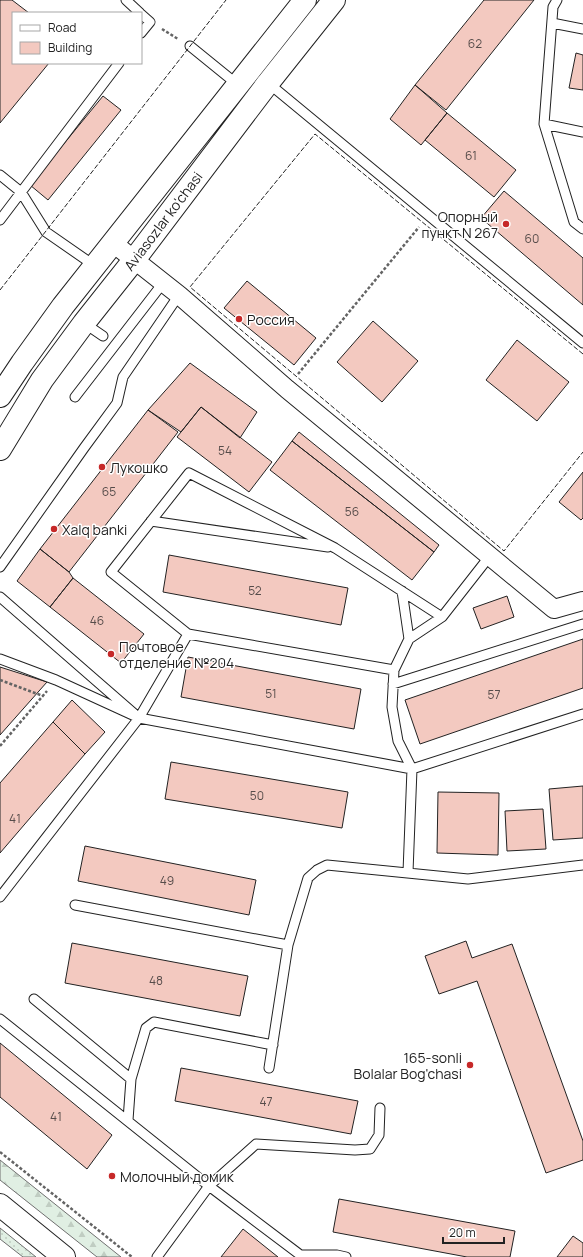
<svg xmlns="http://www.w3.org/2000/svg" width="583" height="1257" viewBox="0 0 583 1257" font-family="Manrope,sans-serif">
<defs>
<pattern id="grass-dots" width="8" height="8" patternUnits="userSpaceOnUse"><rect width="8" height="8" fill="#e0efe3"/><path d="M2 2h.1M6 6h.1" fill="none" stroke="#c0cdc2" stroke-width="1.8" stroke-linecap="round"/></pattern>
<pattern id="forest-firs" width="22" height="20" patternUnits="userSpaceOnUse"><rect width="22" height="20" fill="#e0efe3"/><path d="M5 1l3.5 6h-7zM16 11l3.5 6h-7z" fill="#c0cdc2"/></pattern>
</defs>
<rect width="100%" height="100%" fill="#fff"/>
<path fill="url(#grass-dots)" stroke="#6f6f6f" d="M 0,1228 L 36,1257 L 23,1257 L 0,1239 Z"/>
<path fill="url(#forest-firs)" stroke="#6f6f6f" d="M 0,1160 L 121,1257 L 97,1257 L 0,1180 Z"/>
<path fill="#f3c9c0" stroke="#222" d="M 0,0 L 12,0 L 29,13 L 13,13 L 13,63 L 49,63 L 0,123 Z
M 484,0 L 534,0 L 446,110 L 415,85 Z
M 576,53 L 583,55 L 583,90 L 569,88 Z
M 415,85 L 447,113 L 421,145 L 390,119 Z
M 103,96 L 121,110 L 48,200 L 30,185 Z
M 447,113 L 516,170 L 494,197 L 425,140 Z
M 504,191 L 583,258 L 583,305 L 481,218 Z
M 247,281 L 316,338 L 294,365 L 224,308 Z
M 373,321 L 418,361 L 382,402 L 337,362 Z
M 517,340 L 569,382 L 537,421 L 486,380 Z
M 190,363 L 257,412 L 240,438 L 201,407 L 181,432 L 148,410 Z
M 201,407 L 272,462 L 249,492 L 177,437 Z
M 148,410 L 178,432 L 69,572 L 40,549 Z
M 299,432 L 439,545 L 434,552 L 292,441 Z
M 292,441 L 434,552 L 412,580 L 270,470 Z
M 583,472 L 583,518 L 581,520 L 559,502 Z
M 40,549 L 69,572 L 73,578 L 50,607 L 17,581 Z
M 169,555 L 348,588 L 341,625 L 163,592 Z
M 73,578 L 144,634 L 121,663 L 50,607 Z
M 507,596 L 514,617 L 481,629 L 473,608 Z
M 583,639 L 583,688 L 420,744 L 405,700 Z
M 188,657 L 361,689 L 354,729 L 181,697 Z
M 0,667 L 47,682 L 0,735 Z
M 72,700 L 105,732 L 85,754 L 53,722 Z
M 53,722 L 85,754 L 0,853 L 0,783 Z
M 171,762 L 348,792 L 342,828 L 165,799 Z
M 583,786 L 583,838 L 553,840 L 549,789 Z
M 438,792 L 499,793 L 498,855 L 437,853 Z
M 543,809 L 546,849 L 507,851 L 505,811 Z
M 85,846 L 256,880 L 249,915 L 78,881 Z
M 466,941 L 472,958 L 512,944 L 583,1141 L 583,1160 L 546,1173 L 477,981 L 439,994 L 425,956 Z
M 72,943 L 248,976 L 240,1016 L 65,983 Z
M 0,1043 L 112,1135 L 87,1169 L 0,1097 Z
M 181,1068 L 358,1101 L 351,1134 L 175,1101 Z
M 339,1199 L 515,1231 L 510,1257 L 467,1257 L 333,1232 Z
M 243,1229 L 278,1257 L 221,1257 Z
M 573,1236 L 583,1243 L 583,1257 L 557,1257 Z"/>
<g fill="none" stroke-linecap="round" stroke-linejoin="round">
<defs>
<path id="service" d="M 126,0 L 140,13
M 557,0 L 553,7 L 544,124 L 574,222 L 583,229
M 141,14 L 150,22 L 141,33
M 552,23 L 583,29
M 190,46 L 238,85
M 267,82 L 583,343
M 544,124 L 583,132
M 0,175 L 21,192 L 46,232 L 95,266
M 0,220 L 119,63
M 84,323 L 103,336
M 75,397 L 163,283
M 151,521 L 328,547
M 0,567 L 84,448 L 117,403 L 123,377 L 179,295
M 402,591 L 409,639
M 0,597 L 139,718 L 188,634 L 111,572 L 189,473 L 335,548 L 442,617 L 489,557
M 188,634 L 394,670
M 0,659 L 56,680 L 139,718 L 412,769
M 393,684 L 583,624
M 412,769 L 398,741 L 392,707 L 394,670 L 409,639 L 442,617
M 408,872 L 412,769 L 583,714
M 0,897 L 139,718
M 75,905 L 288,945
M 34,999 L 131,1079
M 0,1019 L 209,1186 L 303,1257
M 269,1068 L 288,945 L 308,878 L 317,870 L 327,865 L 468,879 L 583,865
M 128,1120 L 131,1079 L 146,1028 L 154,1022 L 273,1045
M 300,1255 L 337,1255 L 346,1257
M 157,1257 L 209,1186 L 256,1144 L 355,1150 L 370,1149 L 379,1135 L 380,1108"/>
<path id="minor" d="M 113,243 L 179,295 L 287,389 L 554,609 L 583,601"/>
<path id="secondary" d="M 0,396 L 22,363 L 63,306 L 305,0
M 0,449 L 42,380 L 84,323 L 134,260 L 268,83 L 334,0
M 0,1205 L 64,1257"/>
</defs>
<use href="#service" stroke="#222" stroke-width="11"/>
<use href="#minor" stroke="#222" stroke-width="20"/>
<use href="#secondary" stroke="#222" stroke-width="24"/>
<path stroke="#646464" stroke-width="2.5" stroke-dasharray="3 2" stroke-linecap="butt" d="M 162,29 L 178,39
M 298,374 L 419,227
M 0,680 L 43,696
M 0,746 L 47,691
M 0,1152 L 132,1257"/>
<use href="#service" stroke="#fff" stroke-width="9"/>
<use href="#minor" stroke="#fff" stroke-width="18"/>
<use href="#secondary" stroke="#fff" stroke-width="22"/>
<path stroke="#222" stroke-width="1" stroke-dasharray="5 2" stroke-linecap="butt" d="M 0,290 L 226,0
M 583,354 L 315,134 L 190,287 L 504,551 L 583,452"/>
</g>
<g fill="#c62828" stroke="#fff" stroke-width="1.5">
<circle cx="506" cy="224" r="4"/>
<circle cx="239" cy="319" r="4"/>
<circle cx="102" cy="467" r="4"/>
<circle cx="54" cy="529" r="4"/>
<circle cx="111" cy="654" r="4"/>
<circle cx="470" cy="1065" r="4"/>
<circle cx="112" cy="1176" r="4"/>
</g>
<g text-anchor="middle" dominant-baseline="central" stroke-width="3" stroke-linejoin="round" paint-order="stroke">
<g font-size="12" fill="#564c4a">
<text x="475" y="43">62</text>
<text x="471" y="155">61</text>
<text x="532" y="238">60</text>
<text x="225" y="450">54</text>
<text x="109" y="491">65</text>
<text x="352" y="511">56</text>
<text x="255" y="590">52</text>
<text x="97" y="620">46</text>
<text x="271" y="693">51</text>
<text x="494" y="694">57</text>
<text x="257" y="795">50</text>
<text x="15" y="818">41</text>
<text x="167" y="880">49</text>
<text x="156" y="980">48</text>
<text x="266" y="1101">47</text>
<text x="56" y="1116">41</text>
</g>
<g font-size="14" fill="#222" stroke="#fff" text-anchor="start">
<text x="498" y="216" text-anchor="end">Опорный<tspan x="498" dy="16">пункт N 267</tspan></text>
<text x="247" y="319">Россия</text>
<text x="110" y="467">Лукошко</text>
<text x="62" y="529">Xalq banki</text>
<text x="119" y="646">Почтовое<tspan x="119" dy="16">отделение №204</tspan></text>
<text x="462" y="1057" text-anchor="end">165-sonli<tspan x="462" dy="16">Bolalar Bog'chasi</tspan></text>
<text x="120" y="1176">Молочный домик</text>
</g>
<g font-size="14" fill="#222" stroke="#fff">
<text transform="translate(163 221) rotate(-53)">Aviasozlar ko'chasi</text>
</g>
</g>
<rect x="12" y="12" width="130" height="52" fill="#ffffff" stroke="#a7a7a7"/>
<rect x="20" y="25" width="20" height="6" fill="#ffffff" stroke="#a7a7a7"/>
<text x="48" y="32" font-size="12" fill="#222222">Road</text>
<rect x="20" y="42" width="20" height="12" fill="#f3c9c0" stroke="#a7a7a7"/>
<text x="48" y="52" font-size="12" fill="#222222">Building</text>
<path d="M443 1237v6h61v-6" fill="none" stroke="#222222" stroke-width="2"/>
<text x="449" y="1237" font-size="12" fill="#222222" stroke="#ffffff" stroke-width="3" paint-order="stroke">20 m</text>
</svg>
